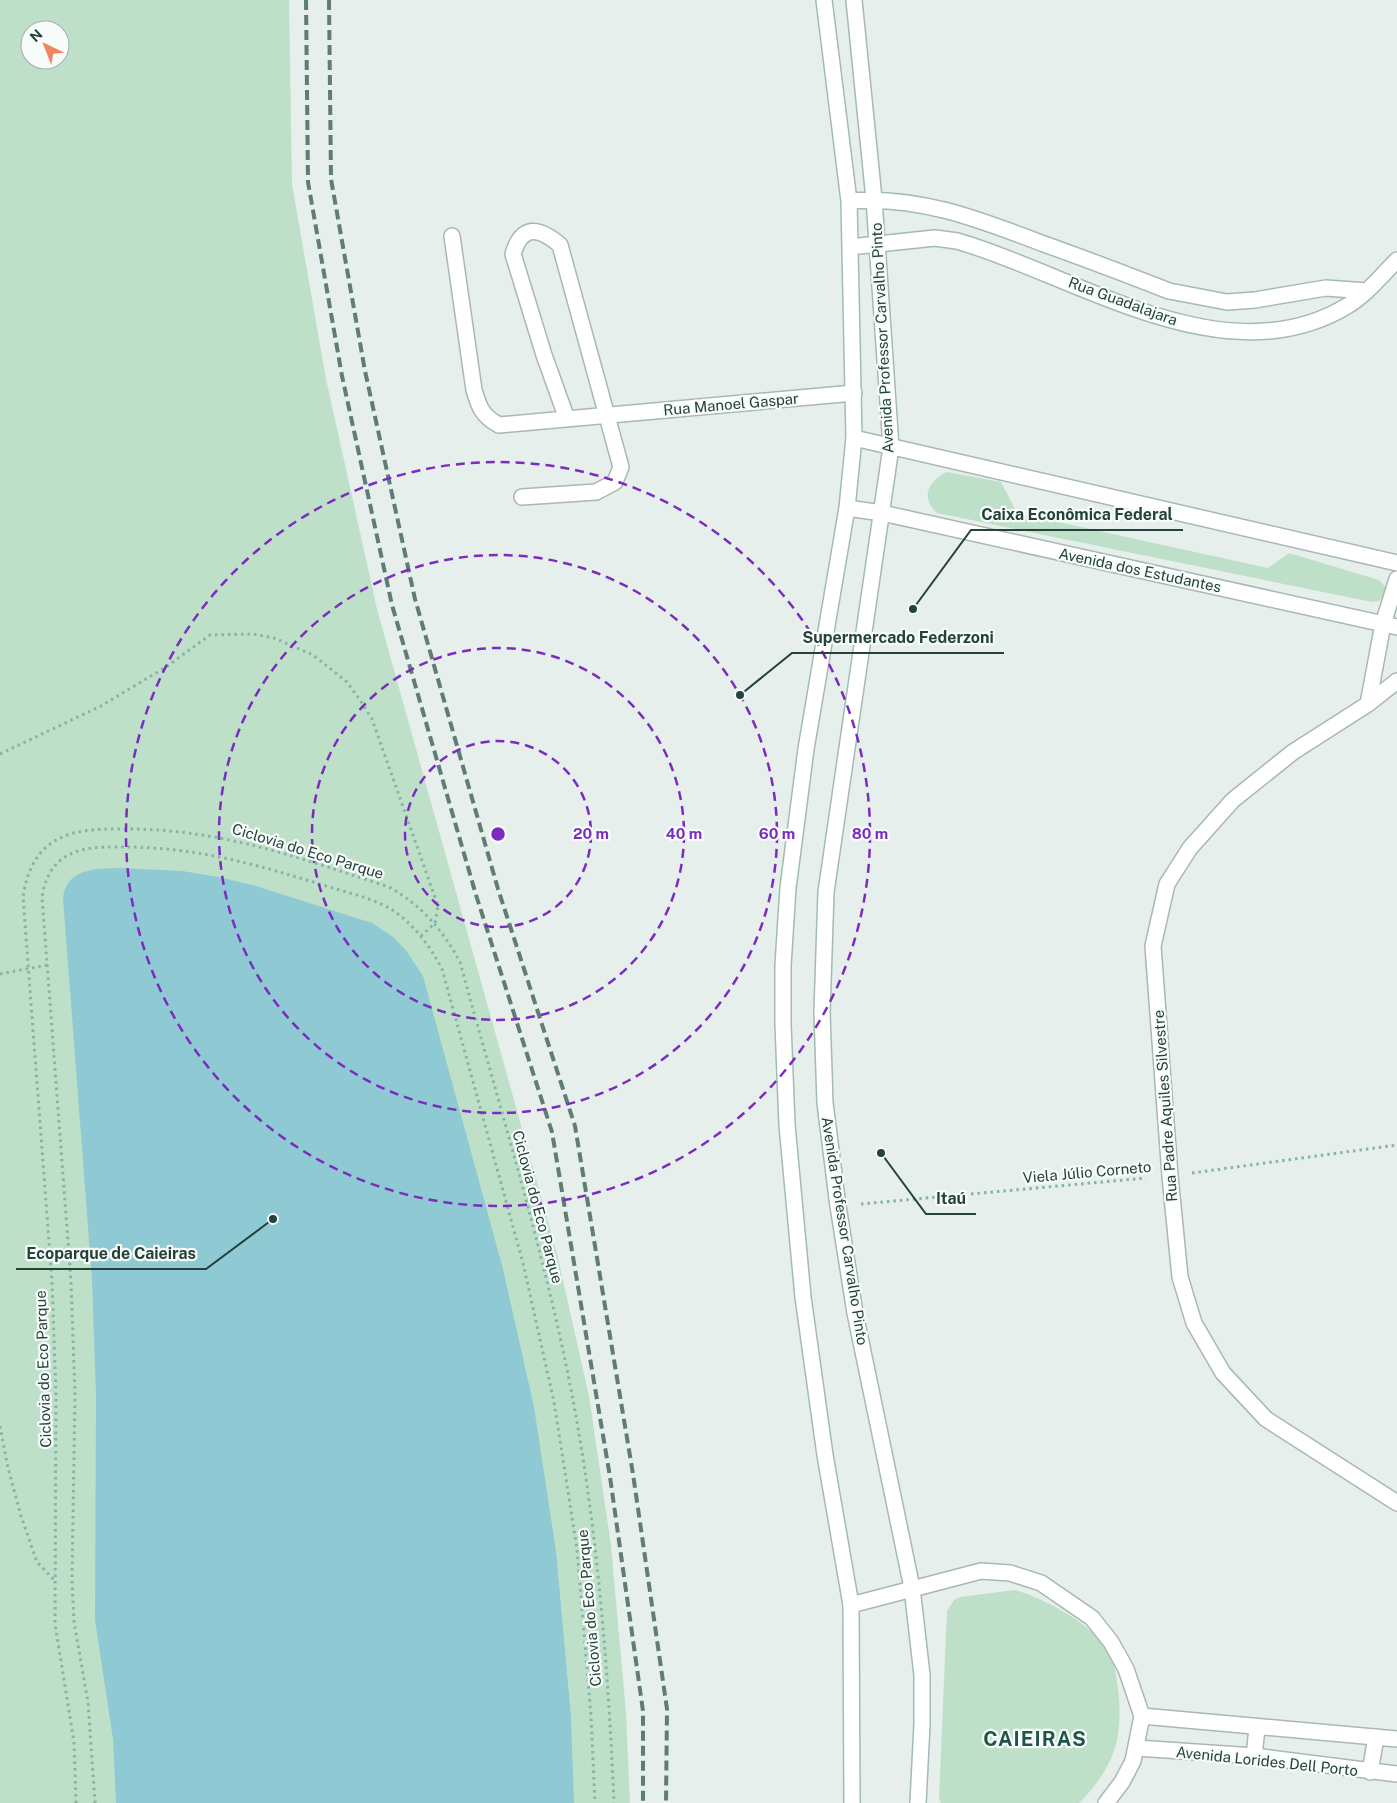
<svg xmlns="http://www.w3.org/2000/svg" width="1397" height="1803" viewBox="0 0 1397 1803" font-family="'Public Sans',sans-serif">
<rect width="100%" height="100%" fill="#e6efeb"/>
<path fill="#bfe0c8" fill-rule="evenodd" d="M 0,0 L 289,0 L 292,184 L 326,379 L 377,609 L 557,1254 L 589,1396 L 611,1545 L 626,1713 L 630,1803 L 0,1803 ZM 30,30 L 60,30 L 60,60 L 30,60 Z
M 946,472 L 1001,482 L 1017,513 L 1268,568 L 1289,553 L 1379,580 L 1385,587 L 1385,594 L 1379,601 L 1372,602 L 937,513 C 920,497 928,482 946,472 Z
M 1015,1590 C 1042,1597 1096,1626 1109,1652 C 1115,1663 1116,1676 1118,1689 C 1124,1738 1114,1768 1079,1803 L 941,1803 L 939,1798 L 947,1611 L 954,1600 L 960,1597 Z"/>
<path fill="#8ec9d4" d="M 119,868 L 182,871 L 219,877 L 256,886 L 372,923 L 393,937 L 405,949 L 423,976 L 503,1269 L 534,1407 L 556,1551 L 571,1717 L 574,1803 L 116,1803 L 113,1739 L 95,1620 L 96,1394 L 92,1280 L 63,898 C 67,868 94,869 119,868 Z"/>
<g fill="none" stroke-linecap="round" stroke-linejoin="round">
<defs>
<path id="lane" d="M 452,236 L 474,390 C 479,407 482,416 499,425 L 854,393
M 522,497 L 596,492 L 615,482 L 621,467 L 560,245 C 539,227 522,224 513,254 L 544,355 L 567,419"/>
<path id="street" d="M 854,438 L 1397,563
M 847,508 L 882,513 L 1397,627
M 1397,681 L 1368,704 L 1293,752 L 1233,800 L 1190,848 L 1167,884 L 1153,946 L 1170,1176 L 1180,1277 L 1194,1323 L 1223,1373 L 1266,1419 L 1397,1503
M 1368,704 L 1383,624 L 1397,579
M 851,1605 L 981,1571 L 1010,1573 L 1041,1583 L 1092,1618 L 1111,1642 L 1126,1669 L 1142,1716 L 1133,1761 L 1122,1782 L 1106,1803
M 1142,1716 L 1397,1739
M 1137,1748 L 1254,1756 L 1397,1774
M 1254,1756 L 1257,1728
M 1370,1772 L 1376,1737"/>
<path id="secondary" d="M 824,0 L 849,201 L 854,438 L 847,508 L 806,749 L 788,888 L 783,965 L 783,1024 L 787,1125 L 803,1297 L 825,1455 L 851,1605 L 852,1803
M 854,0 L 874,199 L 891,447 L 826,892 L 822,1012 L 825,1103 L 838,1206 L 855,1313 L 912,1588 L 922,1675 L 922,1724 L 918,1803
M 849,201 C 918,195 981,220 1044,244 C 1086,259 1128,275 1169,291 L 1227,302 L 1255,300 L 1326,288 L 1367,291
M 850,247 L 935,238 L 957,241 C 1076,275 1225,380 1347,306 C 1366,295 1381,276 1397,260"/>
</defs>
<use href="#lane" stroke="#a8b8b2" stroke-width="18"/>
<use href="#street" stroke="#a8b8b2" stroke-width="18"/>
<use href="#secondary" stroke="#a4bbb3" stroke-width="18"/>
<path stroke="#86b3a5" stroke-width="3" stroke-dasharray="2.5 4" stroke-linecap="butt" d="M 0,754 L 101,706 L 166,667 L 210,635 L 253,634 L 274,638 L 313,655 L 347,682 L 360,700 L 372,719 L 438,906 L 435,923 L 421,936
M 0,974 L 47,965
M 1192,1173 L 1397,1145
M 861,1204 L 1146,1178
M 0,1426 L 8,1468 L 21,1516 L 37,1562 L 54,1580
M 76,1803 L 74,1742 L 55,1624 L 56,1395 L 52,1282 L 23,897 C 26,876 34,854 53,842 C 75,828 102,829 127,829 C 221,829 300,858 389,887 C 421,905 442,929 460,962 C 493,1083 530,1205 558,1328 C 594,1484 607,1644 614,1803
M 95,1803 L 88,1702 L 74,1622 L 72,1580 L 75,1394 L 71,1281 L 42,897 C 45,878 53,861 73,853 C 88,846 109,847 125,847 C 196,847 259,865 326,886 C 348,893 374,898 394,911 C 415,926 430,946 442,969 L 523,1263 L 554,1402 L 577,1549 L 591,1716 L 595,1803"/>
<use href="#lane" stroke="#fff" stroke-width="15"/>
<use href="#street" stroke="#fff" stroke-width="15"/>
<use href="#secondary" stroke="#fff" stroke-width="15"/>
<path stroke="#5f7d75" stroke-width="4" stroke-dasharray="10 5" stroke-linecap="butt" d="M 306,0 L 308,182 L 342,376 L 392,605 L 476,895 L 552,1132 L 610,1477 L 643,1711 L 643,1803
M 329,0 L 331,179 L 365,371 L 415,599 L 498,889 L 575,1126 L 633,1474 L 667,1709 L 666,1803"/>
</g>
<g fill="none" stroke="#7b2cbf" stroke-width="2.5" stroke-dasharray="9 6">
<circle cx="498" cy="834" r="93"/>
<circle cx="498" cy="834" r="186"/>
<circle cx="498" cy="834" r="279"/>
<circle cx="498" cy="834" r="372"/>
</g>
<g text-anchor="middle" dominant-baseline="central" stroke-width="4.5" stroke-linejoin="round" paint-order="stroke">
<g font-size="15" fill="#24423a" stroke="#f7fbf9">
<text transform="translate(1123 301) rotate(20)">Rua Guadalajara</text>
<text transform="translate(882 338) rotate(-93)">Avenida Professor Carvalho Pinto</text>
<text transform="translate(731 404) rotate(-5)">Rua Manoel Gaspar</text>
<text transform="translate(1140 570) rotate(12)">Avenida dos Estudantes</text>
<text transform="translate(308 851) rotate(17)">Ciclovia do Eco Parque</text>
<text transform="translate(1165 1106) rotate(-94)">Rua Padre Aquiles Silvestre</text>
<text transform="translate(1087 1172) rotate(-5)">Viela Júlio Corneto</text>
<text transform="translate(538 1207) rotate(75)">Ciclovia do Eco Parque</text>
<text transform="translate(845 1231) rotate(81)">Avenida Professor Carvalho Pinto</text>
<text transform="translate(43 1369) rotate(-92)">Ciclovia do Eco Parque</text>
<text transform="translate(589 1608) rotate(-95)">Ciclovia do Eco Parque</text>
<text transform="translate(1267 1761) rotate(6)">Avenida Lorides Dell Porto</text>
</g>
<g font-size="20" font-weight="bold" letter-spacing="1" fill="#1f5548" stroke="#f7fbf9">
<text x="1035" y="1739">CAIEIRAS</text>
</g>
</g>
<circle cx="498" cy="834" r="8" fill="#7b2cbf" stroke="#f7fbf9" stroke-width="2.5"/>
<g font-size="15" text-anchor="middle" font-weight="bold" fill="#7b2cbf" stroke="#f7fbf9" stroke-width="4.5" stroke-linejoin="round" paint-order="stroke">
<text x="591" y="839">20 m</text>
<text x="684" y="839">40 m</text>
<text x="777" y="839">60 m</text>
<text x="870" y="839">80 m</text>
</g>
<path fill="none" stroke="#24423a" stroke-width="2" d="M913 609L971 530H1183M740 695L792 653H1004M881 1153L926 1214H976M273 1219L206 1269H16"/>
<g fill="#24423a" stroke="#f7fbf9" stroke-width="2">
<circle cx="913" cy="609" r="5"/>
<circle cx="740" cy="695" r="5"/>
<circle cx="881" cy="1153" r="5"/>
<circle cx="273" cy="1219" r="5"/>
</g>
<g font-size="16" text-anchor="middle" font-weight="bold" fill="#24423a" stroke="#f7fbf9" stroke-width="4.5" stroke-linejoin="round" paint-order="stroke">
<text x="1077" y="520">Caixa Econômica Federal</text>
<text x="898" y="643">Supermercado Federzoni</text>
<text x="951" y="1204">Itaú</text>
<text x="111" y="1259">Ecoparque de Caieiras</text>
</g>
<g transform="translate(45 45) rotate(317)"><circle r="24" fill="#f7fbf9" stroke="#a3b1ad"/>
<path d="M0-4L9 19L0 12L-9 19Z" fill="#f4845f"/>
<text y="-8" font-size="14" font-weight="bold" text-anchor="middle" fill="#24423a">N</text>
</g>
</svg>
